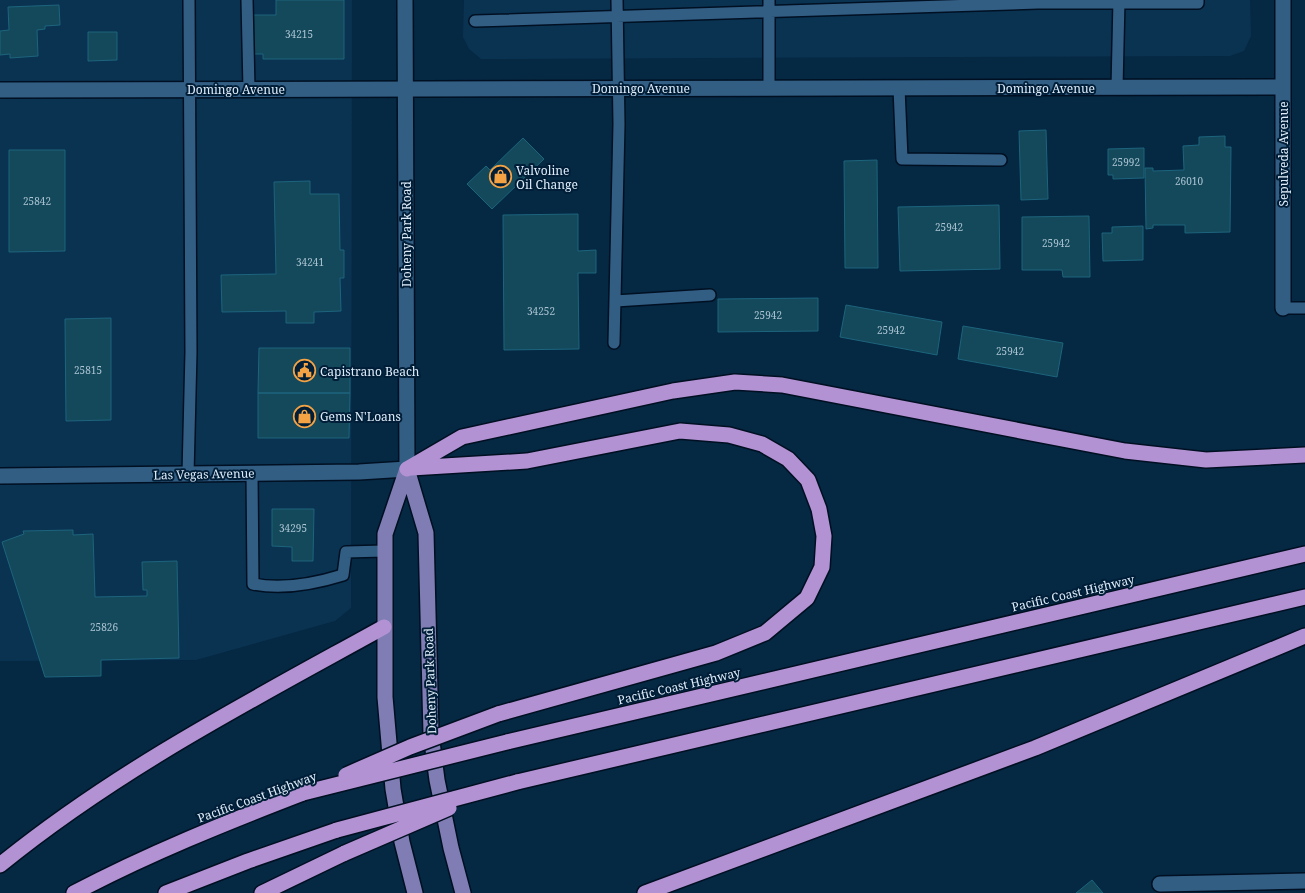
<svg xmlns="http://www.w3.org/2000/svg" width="1305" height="893" viewBox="0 0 1305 893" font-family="'Noto Serif',serif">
<rect width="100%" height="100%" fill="#052843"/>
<path fill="#0a3352" d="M 0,0 L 352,0 L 351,608 L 335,621 L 196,660 L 0,661 Z
M 464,0 L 1250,0 L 1251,36 L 1244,51 L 1230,56 L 481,59 L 469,49 L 463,37 Z"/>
<path fill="#14495c" stroke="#1d647d" d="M 276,0 L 344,0 L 344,59 L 263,59 L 263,54 L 253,54 L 253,15 L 276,15 Z
M 59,5 L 60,25 L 45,26 L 45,29 L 37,30 L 38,56 L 10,58 L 10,54 L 0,55 L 0,31 L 9,30 L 8,7 Z
M 88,32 L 117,32 L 117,60 L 88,61 Z
M 1046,130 L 1048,199 L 1021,200 L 1019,131 Z
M 1225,136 L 1225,147 L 1231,147 L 1230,232 L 1185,233 L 1185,225 L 1153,225 L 1153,228 L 1146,229 L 1145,168 L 1153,168 L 1153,171 L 1184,170 L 1183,146 L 1199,145 L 1199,137 Z
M 523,138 L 544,159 L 492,209 L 467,184 L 486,166 L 490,170 Z
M 1144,148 L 1144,178 L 1113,179 L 1113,175 L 1108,175 L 1108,149 Z
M 9,150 L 65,150 L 65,251 L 9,252 Z
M 877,160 L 878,268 L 845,268 L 844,161 Z
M 310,181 L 310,194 L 339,194 L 340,250 L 344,250 L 344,278 L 340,278 L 341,311 L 314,312 L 314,323 L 286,323 L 286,311 L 222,312 L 221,275 L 276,274 L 274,182 Z
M 999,205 L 1000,269 L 900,271 L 898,207 Z
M 578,214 L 578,251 L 596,250 L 596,273 L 578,273 L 579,349 L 504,350 L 503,215 Z
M 1089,216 L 1090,277 L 1063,277 L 1062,270 L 1022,270 L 1022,217 Z
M 1143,226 L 1143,260 L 1103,261 L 1102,233 L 1112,233 L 1112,227 Z
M 818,298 L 818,331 L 718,332 L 718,299 Z
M 846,305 L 942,322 L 937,355 L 840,337 Z
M 111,318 L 111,420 L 66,421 L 65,319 Z
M 963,326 L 1063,343 L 1057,377 L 958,359 Z
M 259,348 L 350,348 L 350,393 L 258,393 Z
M 258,393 L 350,393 L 349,438 L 258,438 Z
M 272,509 L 314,509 L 313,561 L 292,561 L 292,547 L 272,546 Z
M 73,530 L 73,535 L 93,534 L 95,597 L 147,596 L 147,590 L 143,590 L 142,562 L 177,561 L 179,658 L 101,660 L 101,676 L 45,677 L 2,542 L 24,534 L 23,531 Z
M 1092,880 L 1103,893 L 1076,893 Z"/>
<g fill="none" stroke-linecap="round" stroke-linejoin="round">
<defs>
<path id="lane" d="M 247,0 L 249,89
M 769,0 L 769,88
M 475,21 L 1038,3 L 1198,3 L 1198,0
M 899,88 L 902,159 L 1001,160
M 1117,88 L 1119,0
M 615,301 L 710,295
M 1283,308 L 1305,308
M 614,343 L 619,124 L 617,0
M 252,473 L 253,584 C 283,590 314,584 343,575 L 346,552 L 384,551
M 188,474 L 191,352 L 189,0"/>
<path id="street" d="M 1283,0 L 1283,308
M 0,90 L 1283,87
M 0,476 L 359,472 L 407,469
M 1160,884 L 1305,881"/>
<path id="secondary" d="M 405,0 L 407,469"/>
<path id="primary" d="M 407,469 L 426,533 L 431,734 L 437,780 L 451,848 L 463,893
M 407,469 L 385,534 L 385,697 L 393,789 L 402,842 L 415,893"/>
<path id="highway" d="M 411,468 L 527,461 L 680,431 L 729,435 L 762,444 L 788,459 L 808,480 L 819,509 L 824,536 L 822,567 L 807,598 L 765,633 L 716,653 L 498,714
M 407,469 L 462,437 L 673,391 L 735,382 L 782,385 L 1125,451 L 1206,460 L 1305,455
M 507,742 L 1305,554
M 517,782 L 1305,597
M 0,865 C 118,769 252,700 384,627
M 74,893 C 148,854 225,823 303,793
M 166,893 L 248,861 L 337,830
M 262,893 L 345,853
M 645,893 L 1035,748 L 1305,636"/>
</defs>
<use href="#lane" stroke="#001022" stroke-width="14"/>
<use href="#street" stroke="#001022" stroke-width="18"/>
<use href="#secondary" stroke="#001022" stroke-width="18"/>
<use href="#primary" stroke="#001022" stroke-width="18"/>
<use href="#highway" stroke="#001022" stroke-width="18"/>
<use href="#lane" stroke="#325e84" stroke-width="11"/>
<use href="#street" stroke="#325e84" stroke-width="15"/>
<use href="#secondary" stroke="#325e84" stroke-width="15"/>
<use href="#primary" stroke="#7f7db3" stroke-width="15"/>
<use href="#highway" stroke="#b392d3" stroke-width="15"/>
<defs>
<path id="highway-bridge" d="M 346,775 L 410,747 L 498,714
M 303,793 L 507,742
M 337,830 L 517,782
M 345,853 L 449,808"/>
</defs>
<use href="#highway-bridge" stroke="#001022" stroke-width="18" stroke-linecap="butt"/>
<use href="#highway-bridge" stroke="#b392d3" stroke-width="15"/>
</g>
<defs>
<symbol id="shop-ring" viewBox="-11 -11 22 22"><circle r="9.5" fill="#001e38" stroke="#f4a344" stroke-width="1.5"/><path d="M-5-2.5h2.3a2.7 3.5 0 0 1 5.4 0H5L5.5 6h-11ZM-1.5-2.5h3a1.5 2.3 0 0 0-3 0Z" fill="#f4a344"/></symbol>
<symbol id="civic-ring" viewBox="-11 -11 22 22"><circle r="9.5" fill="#001e38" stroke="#f4a344" stroke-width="1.5"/><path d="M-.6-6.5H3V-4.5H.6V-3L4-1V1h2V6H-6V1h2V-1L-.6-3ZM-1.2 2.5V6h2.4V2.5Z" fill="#f4a344"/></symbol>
</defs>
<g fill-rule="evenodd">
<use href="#shop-ring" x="488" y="164" width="25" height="25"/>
<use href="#civic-ring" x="292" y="358" width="25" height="25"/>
<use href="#shop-ring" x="292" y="404" width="25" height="25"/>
</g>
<g text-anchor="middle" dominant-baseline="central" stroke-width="4" stroke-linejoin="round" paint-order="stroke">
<g font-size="10" fill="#acc4d2">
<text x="299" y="34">34215</text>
<text x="1126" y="162">25992</text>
<text x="1189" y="181">26010</text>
<text x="37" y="201">25842</text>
<text x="949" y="227">25942</text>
<text x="1056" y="243">25942</text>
<text x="310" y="262">34241</text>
<text x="541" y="311">34252</text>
<text x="768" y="315">25942</text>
<text x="891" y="330">25942</text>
<text x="1010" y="351">25942</text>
<text x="88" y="370">25815</text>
<text x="293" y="528">34295</text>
<text x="104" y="627">25826</text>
</g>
<g font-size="12" fill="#dfedfa" stroke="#001e38">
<text x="641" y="88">Domingo Avenue</text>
<text x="1046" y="88">Domingo Avenue</text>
<text x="236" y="89">Domingo Avenue</text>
<text transform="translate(1283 154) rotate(-90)">Sepulveda Avenue</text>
<text transform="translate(406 234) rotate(-90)">Doheny Park Road</text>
<text transform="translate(204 474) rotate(-1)">Las Vegas Avenue</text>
<text transform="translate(1073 593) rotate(-13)">Pacific Coast Highway</text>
<text transform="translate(430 681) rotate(-92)">Doheny Park Road</text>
<text transform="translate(679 686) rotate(-13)">Pacific Coast Highway</text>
<text transform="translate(257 797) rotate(-20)">Pacific Coast Highway</text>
</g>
<g font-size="12" fill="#dfedfa" stroke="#001e38" text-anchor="start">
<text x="516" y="170">Valvoline<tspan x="516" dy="14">Oil Change</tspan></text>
<text x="320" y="371">Capistrano Beach</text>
<text x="320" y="416">Gems N'Loans</text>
</g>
</g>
</svg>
